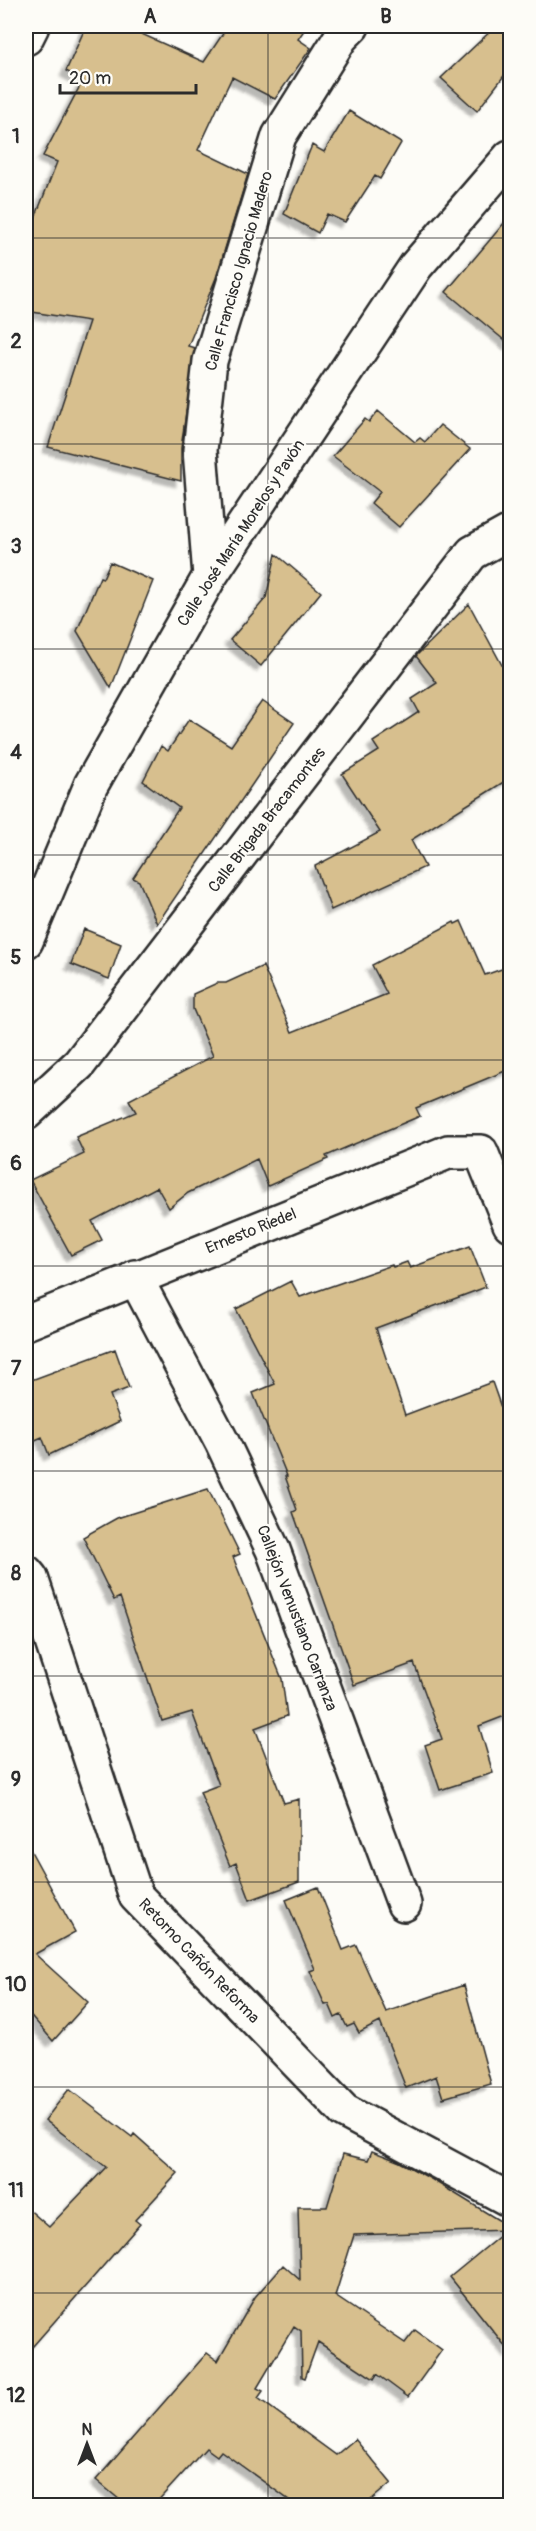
<svg xmlns="http://www.w3.org/2000/svg" width="536" height="2531" viewBox="0 0 536 2531" font-family="Pangolin,sans-serif">
<defs>
<filter id="shadow"><feDropShadow dx="-5.5" dy="5.5" stdDeviation="1.5" flood-color="#0004"/></filter>
</defs>
<rect width="100%" height="100%" fill="#fdfcf7"/>
<filter id="ink" filterUnits="userSpaceOnUse"><feTurbulence type="fractalNoise" baseFrequency=".0167" numOctaves="2"/><feDisplacementMap in="SourceGraphic" scale="12" xChannelSelector="R" yChannelSelector="G"/><feConvolveMatrix kernelMatrix="1 2 1 2 8 2 1 2 1" color-interpolation-filters="sRGB"/></filter>
<g filter="url(#ink)">
<path fill="#d7bf8e" stroke="#2b2b2b" stroke-width="1.5" filter="url(#shadow)" d="M 86,26 L 124,26 L 204,62 L 228,26 L 307,26 L 298,39 L 311,48 L 275,99 L 232,77 L 198,150 L 248,174 L 216,278 L 188,346 L 195,348 L 181,448 L 181,481 L 48,447 L 89,321 L 26,311 L 26,241 L 57,162 L 43,156 L 83,80 L 66,71 Z
M 496,26 L 510,26 L 510,68 L 477,111 L 441,78 Z
M 349,111 L 401,143 L 380,179 L 375,176 L 345,222 L 327,214 L 318,233 L 284,214 L 312,145 L 324,152 Z
M 510,216 L 510,345 L 446,292 Z
M 378,411 L 415,442 L 420,438 L 425,442 L 440,425 L 470,449 L 399,527 L 371,503 L 380,492 L 333,456 L 365,419 L 369,422 Z
M 276,554 L 321,592 L 261,666 L 230,640 L 266,598 Z
M 110,562 L 153,581 L 111,688 L 77,631 L 100,577 L 103,578 Z
M 469,604 L 510,680 L 510,778 L 411,840 L 425,867 L 331,910 L 315,866 L 380,832 L 342,774 L 379,751 L 373,742 L 419,712 L 412,699 L 437,683 L 416,656 Z
M 262,701 L 294,723 L 157,924 L 139,881 L 133,878 L 179,808 L 143,781 L 161,746 L 168,751 L 189,719 L 231,746 Z
M 461,921 L 485,975 L 510,966 L 510,1069 L 416,1108 L 420,1116 L 326,1156 L 328,1159 L 268,1186 L 257,1159 L 188,1193 L 169,1208 L 157,1187 L 92,1221 L 102,1240 L 71,1255 L 30,1180 L 84,1154 L 76,1137 L 136,1112 L 129,1100 L 213,1056 L 193,1009 L 193,994 L 217,983 L 226,983 L 263,966 L 292,1032 L 387,994 L 372,965 L 454,922 L 455,924 Z
M 84,929 L 121,944 L 109,979 L 71,964 Z
M 470,1246 L 486,1287 L 376,1328 L 405,1415 L 492,1382 L 510,1433 L 510,1714 L 479,1726 L 493,1773 L 440,1790 L 425,1745 L 442,1739 L 414,1663 L 354,1685 L 293,1512 L 297,1510 L 285,1476 L 287,1476 L 253,1393 L 275,1384 L 236,1309 L 291,1281 L 300,1297 L 392,1265 L 393,1267 L 407,1262 L 410,1268 Z
M 115,1349 L 129,1388 L 110,1395 L 120,1421 L 49,1455 L 42,1437 L 26,1444 L 26,1382 Z
M 208,1489 L 240,1554 L 233,1557 L 282,1679 L 287,1716 L 255,1728 L 284,1803 L 299,1799 L 299,1882 L 250,1900 L 236,1863 L 230,1866 L 200,1792 L 219,1785 L 192,1712 L 162,1721 L 120,1597 L 114,1600 L 83,1537 L 117,1518 Z
M 26,1842 L 75,1932 L 35,1954 L 88,2002 L 53,2041 L 26,2010 Z
M 318,1887 L 343,1950 L 356,1945 L 386,2012 L 464,1985 L 491,2084 L 443,2098 L 436,2076 L 406,2088 L 380,2022 L 359,2033 L 354,2024 L 347,2027 L 341,2015 L 335,2018 L 329,2004 L 325,2005 L 310,1971 L 315,1969 L 286,1900 Z
M 69,2089 L 132,2137 L 134,2134 L 178,2173 L 135,2220 L 140,2224 L 26,2354 L 26,2207 L 49,2227 L 106,2167 L 45,2120 Z
M 372,2151 L 400,2162 L 431,2179 L 510,2227 L 510,2352 L 450,2277 L 507,2230 L 354,2235 L 335,2296 L 405,2343 L 415,2330 L 442,2350 L 408,2397 L 377,2374 L 374,2379 L 318,2342 L 305,2378 L 302,2377 L 301,2331 L 294,2326 L 257,2388 L 263,2391 L 258,2398 L 336,2455 L 355,2439 L 391,2483 L 365,2505 L 296,2505 L 221,2451 L 217,2456 L 206,2448 L 154,2505 L 126,2505 L 96,2480 L 207,2353 L 218,2361 L 255,2297 L 283,2265 L 300,2280 L 298,2207 L 327,2207 L 343,2154 L 368,2160 Z"/>
<g fill="none" stroke-linecap="round" stroke-linejoin="round">
<defs>
<path id="street" d="M 26,38 L 32,26
M 210,576 L 200,450 L 210,361 L 279,136 L 341,37 L 352,26
M 26,941 L 91,785 L 210,576 L 416,266 L 510,157
M 26,1113 L 79,1064 L 472,553 L 510,532
M 135,1277 L 222,1442 L 273,1550 L 404,1904
M 26,1572 L 31,1578 L 136,1896 L 344,2111 L 510,2200"/>
<path id="secondary" d="M 26,1323 L 448,1152 L 481,1152 L 510,1224"/>
</defs>
<use href="#street" stroke="#2b2b2b" stroke-width="38"/>
<use href="#secondary" stroke="#2b2b2b" stroke-width="38"/>
<use href="#street" stroke="#fdfcf7" stroke-width="33"/>
<use href="#secondary" stroke="#fdfcf7" stroke-width="33"/>
</g>
</g>
<path fill="none" stroke="#2b2b2b" stroke-width="1.5" stroke-opacity="0.55" d="M 268,26 L 268,2506M 26,238 L 510,238M 26,444 L 510,444M 26,649 L 510,649M 26,855 L 510,855M 26,1060 L 510,1060M 26,1266 L 510,1266M 26,1471 L 510,1471M 26,1676 L 510,1676M 26,1882 L 510,1882M 26,2087 L 510,2087M 26,2293 L 510,2293"/>
<g text-anchor="middle" dominant-baseline="central" stroke-width="4.5" stroke-linejoin="round" paint-order="stroke">
<g font-size="16" fill="#2b2b2b" stroke="#fdfcf7">
<text transform="translate(239 271) rotate(-74)">Calle Francisco Ignacio Madero</text>
<text transform="translate(241 533) rotate(-57)">Calle José María Morelos y Pavón</text>
<text transform="translate(267 820) rotate(-52)">Calle Brigada Bracamontes</text>
<text transform="translate(251 1231) rotate(-22)">Ernesto Riedel</text>
<text transform="translate(297 1618) rotate(69)">Callejón Venustiano Carranza</text>
<text transform="translate(199 1961) rotate(46)">Retorno Cañón Reforma</text>
</g>
</g>
<rect width="536" height="2531" fill="none" stroke="#fdfcf7" stroke-width="66"/>
<g transform="translate(87 2444)" stroke="#fdfcf7" stroke-width="4.5" paint-order="stroke">
<path d="M0-4.5L10 22L0 15L-10 22Z" fill="#2b2b2b"/>
<text y="-9" font-size="16" font-weight="bold" text-anchor="middle" fill="#2b2b2b">N</text>
</g>
<path d="M60 84v9h136v-9" fill="none" stroke="#2b2b2b" stroke-width="3"/>
<text x="69" y="84" font-size="18" fill="#2b2b2b" stroke="#fdfcf7" stroke-width="4.5" paint-order="stroke">20 m</text>
<rect x="33" y="33" width="470" height="2465" fill="none" stroke="#2b2b2b" stroke-width="2"/>
<g font-size="20" text-anchor="middle" font-weight="bold" fill="#2b2b2b">
<text x="150" y="23">A</text>
<text x="386" y="23">B</text>
<text x="16" y="143">1</text>
<text x="16" y="348">2</text>
<text x="16" y="553">3</text>
<text x="16" y="759">4</text>
<text x="16" y="964">5</text>
<text x="16" y="1170">6</text>
<text x="16" y="1375">7</text>
<text x="16" y="1580">8</text>
<text x="16" y="1786">9</text>
<text x="16" y="1991">10</text>
<text x="16" y="2197">11</text>
<text x="16" y="2402">12</text>
</g>
</svg>
